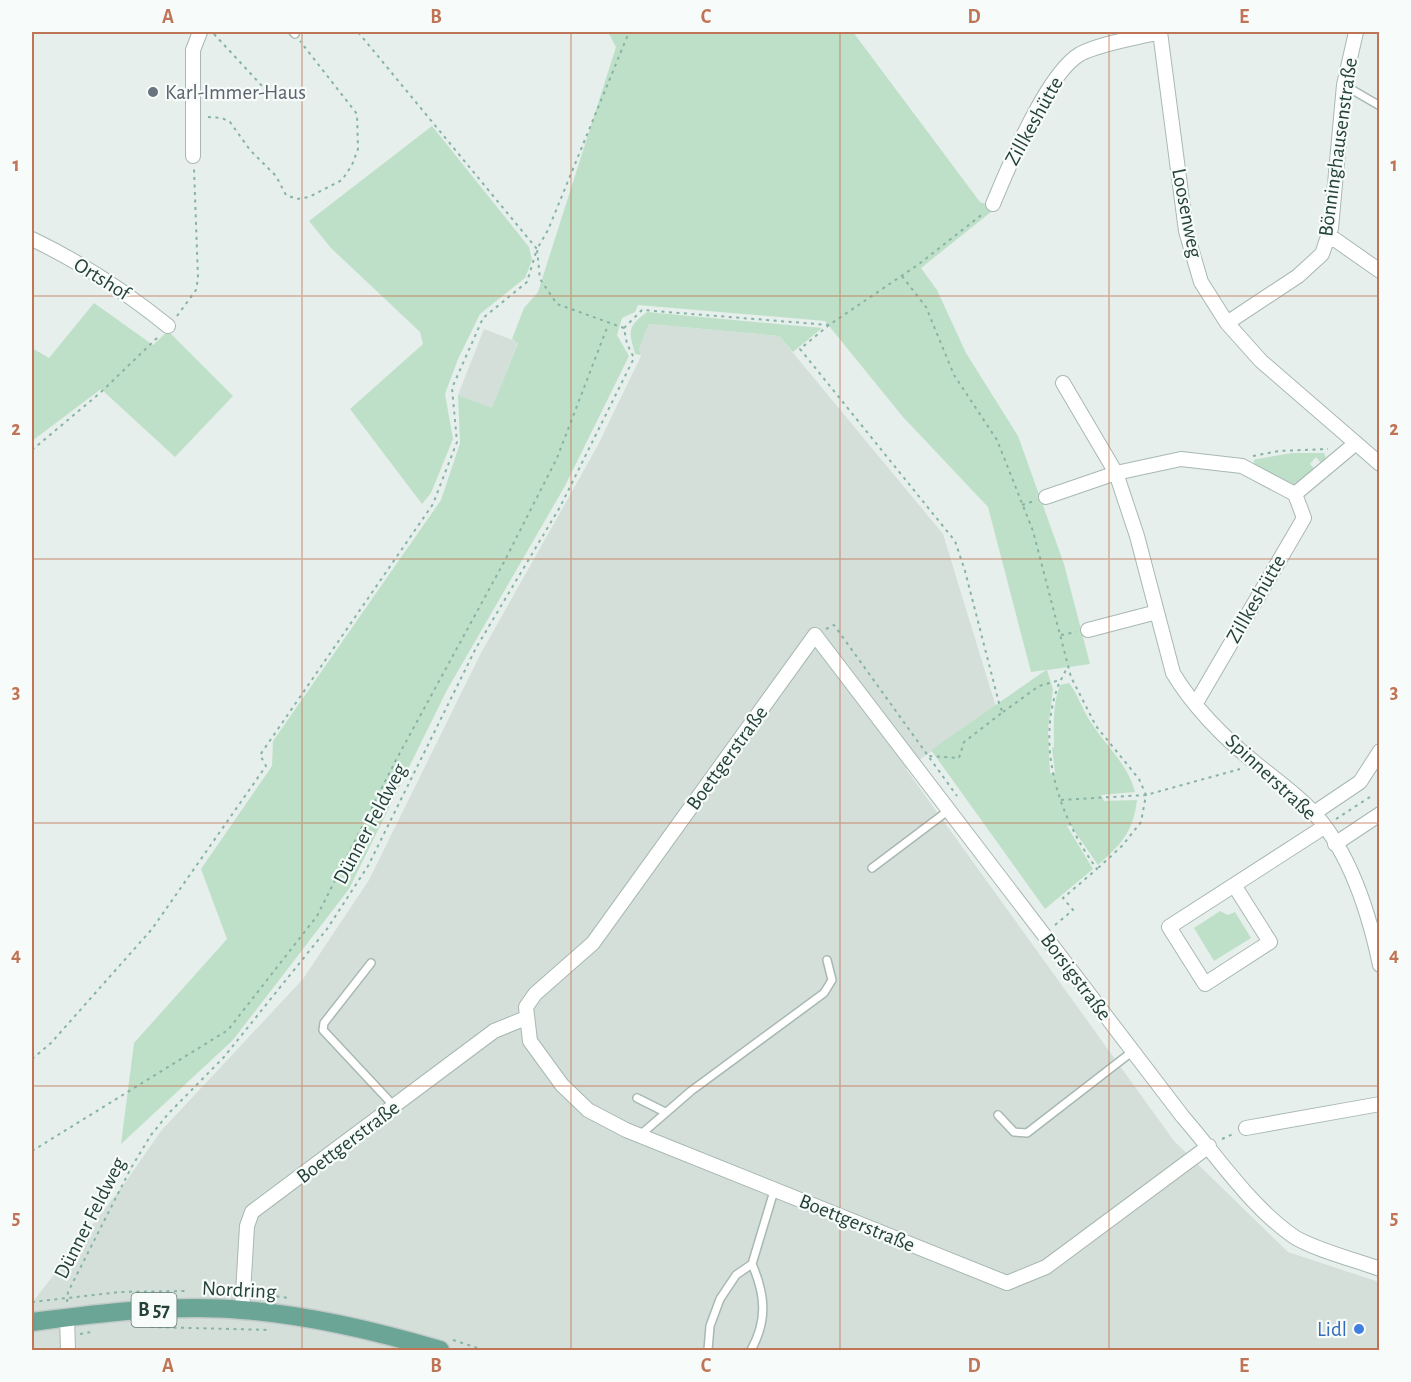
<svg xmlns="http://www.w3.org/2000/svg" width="1411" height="1382" viewBox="0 0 1411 1382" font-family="'Alegreya Sans',sans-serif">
<rect width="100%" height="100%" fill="#e6efeb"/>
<path fill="#d4dfda" d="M 649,324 L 779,336 L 943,534 L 996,707 L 906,769 L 1174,1141 L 1288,1252 L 1379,1282 L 1379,1350 L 32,1350 L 32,1303 L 127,1180 L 161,1131 L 303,979 L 369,880 L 481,653 L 597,447 L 641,356 L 639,349 Z
M 484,329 L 518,342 L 492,409 L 458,395 Z"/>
<path fill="#bfe0c8" d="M 608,32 L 853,32 L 980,202 L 996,208 L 921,268 L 937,290 L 966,353 L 1018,436 L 1064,564 L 1090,664 L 1047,670 L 1053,689 L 1048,730 L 1050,773 L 1055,773 L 1052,748 L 1054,747 C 1054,727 1052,707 1060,685 L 1069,683 C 1078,694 1082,709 1090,721 C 1105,745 1128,764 1135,792 L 1101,795 L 1104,801 L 1137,800 C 1133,833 1121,844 1098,865 L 1071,826 L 1067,826 L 1093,869 L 1045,909 L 931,750 L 1046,670 L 1031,672 L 988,507 L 903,417 L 825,321 L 638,305 L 635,312 L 622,318 L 617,335 L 629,356 L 565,486 L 447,690 L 349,889 L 233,1040 L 121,1144 L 134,1043 L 227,939 L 201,869 L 272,766 L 273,741 L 441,500 L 460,443 L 458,395 L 492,408 L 518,343 L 512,339 L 524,308 L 538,292 L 616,47 Z
M 432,126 L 529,247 L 532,260 L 525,278 L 480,314 L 458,359 L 445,394 L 453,439 L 431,493 L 422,504 L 350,409 L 423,344 L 420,332 L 331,248 L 309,221 Z
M 94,303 L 153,345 L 168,331 L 233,396 L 175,457 L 101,389 L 32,441 L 32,348 L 49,358 Z
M 647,312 L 822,328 L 793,352 L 779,336 L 649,324 L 639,349 L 641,355 L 635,354 C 630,333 625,328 647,312 Z
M 1292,453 L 1324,453 L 1326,459 L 1321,463 L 1316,457 L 1310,464 L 1315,469 L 1294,487 L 1254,465 L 1254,460 L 1257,459 Z
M 1220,911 L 1228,915 L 1235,912 L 1251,938 L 1214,961 L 1194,928 Z"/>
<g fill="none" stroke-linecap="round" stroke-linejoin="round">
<defs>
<path id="service" d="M 293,32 L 295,34
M 1344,85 L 1380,106
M 872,868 L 949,810
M 371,963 L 324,1023 L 323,1030 L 394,1106
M 637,1098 L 665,1112
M 998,1115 L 1014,1132 L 1027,1133 L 1133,1051
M 639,1136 L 691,1091 L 824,993 L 832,980 L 827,960
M 708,1350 L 710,1326 L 720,1299 L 736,1275 L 752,1264 L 774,1191
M 751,1350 C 768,1320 765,1294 752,1264"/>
<path id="minor" d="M 1160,32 L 1186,231 L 1201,282 L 1227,323 L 1261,361 L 1380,464
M 193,156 L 193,50 L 200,32
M 993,204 C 1008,168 1047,73 1080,54 C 1101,43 1137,38 1160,32
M 1330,236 L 1380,271
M 32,239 C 80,262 126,292 168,326
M 1227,323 L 1298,276 L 1322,254 L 1331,228 L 1344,85 L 1356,32
M 1295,494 L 1242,466 L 1181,459 L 1116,473 L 1137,536 L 1173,673 C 1192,705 1223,737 1253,761 C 1273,778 1294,792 1312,811 C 1350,851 1369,913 1380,965
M 1046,497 L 1116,473 L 1063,383
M 1088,630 L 1157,612
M 1196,703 L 1304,518 L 1295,494 L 1356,443
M 1314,813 L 1360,782 L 1380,751
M 1335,844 L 1380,814
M 1234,885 L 1270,942 L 1205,984 L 1169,927 L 1324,827
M 1246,1128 L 1380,1104
M 1209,1146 L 1046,1267 L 1007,1283 L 626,1130 L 588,1110 L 562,1085 L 530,1041 L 526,1007 L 535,994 L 593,943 L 815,635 L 1183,1117 C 1218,1157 1250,1206 1293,1236 C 1310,1248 1358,1261 1380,1269
M 242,1310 L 247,1226 L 252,1212 L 494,1031 L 526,1018
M 67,1317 L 68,1350"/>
<path id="primary" d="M 32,1322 C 100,1313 173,1304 242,1310 C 309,1315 376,1331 440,1350"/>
</defs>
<use href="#service" stroke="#a8b8b2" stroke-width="10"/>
<use href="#minor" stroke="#a8b8b2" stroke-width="16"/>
<use href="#primary" stroke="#c2cac8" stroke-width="21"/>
<path stroke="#86b3a5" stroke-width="2" stroke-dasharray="3 4.5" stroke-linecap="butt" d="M 214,34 L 263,87
M 208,117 L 222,118 L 230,122 L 250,150 L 276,176 L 286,195 L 297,199 L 309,197 L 342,180 L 352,165 L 358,149 L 357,114 L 300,41
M 902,276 L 926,307 L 954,375 L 997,440 L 1033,531 L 1071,677 L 1096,726 L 1139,779 L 1146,795 L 1141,822 L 1122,846 L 1097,869
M 177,316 L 196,290 L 198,278 L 194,169
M 829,325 L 800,349 L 955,541 L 965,571 L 1000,707 L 1003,712 L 964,742 L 959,758 L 929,756
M 624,328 L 642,310 L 829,325 L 919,264 L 984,213
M 624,328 L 557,304 L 540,279 L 537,249 L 548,230 L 629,32
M 32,450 L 100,393 L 159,336
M 1253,456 L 1279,451 L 1328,449
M 1022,505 L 1034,501
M 826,629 L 834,625 L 957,796
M 1061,635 L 1076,632
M 1003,712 L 1039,686 L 1060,680
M 1061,800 L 1146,795 L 1240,769
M 1336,819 L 1370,797
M 1055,925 L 1073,910 L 1063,898 L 1097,869 C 1061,820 1037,753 1056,692 C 1058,683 1064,676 1067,667
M 32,1059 L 51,1043 L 152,929 L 266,766 L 260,755 L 433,504 L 457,442 L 452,388 L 483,318 L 527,282 L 537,249 L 358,32
M 1222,1139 L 1233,1134
M 32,1151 L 228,1030 L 317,916 L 396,760 L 504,562 L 557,458 L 608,325
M 269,1295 L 288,1298
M 32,1302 L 120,1292 L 186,1291
M 67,1302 L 68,1292 L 131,1168 L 151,1135 L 168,1114 L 224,1057 L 327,929 L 368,866 L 476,648 L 560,507 L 634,358 L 627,344 L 624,328
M 151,1327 L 271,1330
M 80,1334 L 91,1332
M 453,1340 L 484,1350"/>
<use href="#service" stroke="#fff" stroke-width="7"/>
<use href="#minor" stroke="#fff" stroke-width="14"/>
<use href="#primary" stroke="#6aa596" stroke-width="18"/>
</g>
<path fill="none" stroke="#c07456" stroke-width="1.5" stroke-opacity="0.55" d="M 302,32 L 302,1350M 571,32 L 571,1350M 840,32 L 840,1350M 1109,32 L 1109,1350M 32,296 L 1380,296M 32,559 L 1380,559M 32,823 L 1380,823M 32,1086 L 1380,1086"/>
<circle fill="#6b7280" stroke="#f7fbf9" stroke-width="2" cx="153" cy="92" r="6"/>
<circle fill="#3f7fe0" stroke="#f7fbf9" stroke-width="2" cx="1359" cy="1329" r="6"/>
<g text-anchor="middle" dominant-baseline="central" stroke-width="4.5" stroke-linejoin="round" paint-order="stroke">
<rect fill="#f7fbf9" stroke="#637a73" stroke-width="1.5" x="131.5" y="1293" width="45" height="34" rx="4.5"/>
<g font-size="20" font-weight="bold" fill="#24423a">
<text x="154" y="1310">B 57</text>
</g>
<g font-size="21" fill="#5b616d" stroke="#f7fbf9" text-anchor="start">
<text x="165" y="92">Karl-Immer-Haus</text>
</g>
<g font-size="21" fill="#24423a" stroke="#f7fbf9">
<text transform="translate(1034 121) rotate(-61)">Zillkeshütte</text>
<text transform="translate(1338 147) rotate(-82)">Bönninghausenstraße</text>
<text transform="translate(1187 213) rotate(79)">Loosenweg</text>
<text transform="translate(102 279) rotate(32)">Ortshof</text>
<text transform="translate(1256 599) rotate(-60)">Zillkeshütte</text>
<text transform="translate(727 758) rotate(-54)">Boettgerstraße</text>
<text transform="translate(1271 777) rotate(43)">Spinnerstraße</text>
<text transform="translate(370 824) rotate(-62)">Dünner Feldweg</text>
<text transform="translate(1076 977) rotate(53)">Borsigstraße</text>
<text transform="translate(348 1142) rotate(-37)">Boettgerstraße</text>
<text transform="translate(90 1218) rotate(-63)">Dünner Feldweg</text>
<text transform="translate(857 1223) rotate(22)">Boettgerstraße</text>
<text transform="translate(239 1290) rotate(3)">Nordring</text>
</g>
<g font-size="21" fill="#366cbe" stroke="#f7fbf9" text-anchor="end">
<text x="1347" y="1329">Lidl</text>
</g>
</g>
<rect width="1411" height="1382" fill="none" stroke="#f7fbf9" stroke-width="66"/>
<rect x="33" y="33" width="1345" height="1316" fill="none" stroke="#c07456" stroke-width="2"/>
<g font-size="20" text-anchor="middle" font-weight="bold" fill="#c07456">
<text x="168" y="23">A</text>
<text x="436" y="23">B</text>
<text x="706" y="23">C</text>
<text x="974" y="23">D</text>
<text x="1244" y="23">E</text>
<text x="16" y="171">1</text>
<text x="1394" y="171">1</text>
<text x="16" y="435">2</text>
<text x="1394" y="435">2</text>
<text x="16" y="698">3</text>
<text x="1394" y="698">3</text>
<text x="16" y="961">4</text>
<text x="1394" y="961">4</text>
<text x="16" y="1224">5</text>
<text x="1394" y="1224">5</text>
<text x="168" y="1372">A</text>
<text x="436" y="1372">B</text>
<text x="706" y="1372">C</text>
<text x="974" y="1372">D</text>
<text x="1244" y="1372">E</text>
</g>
</svg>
